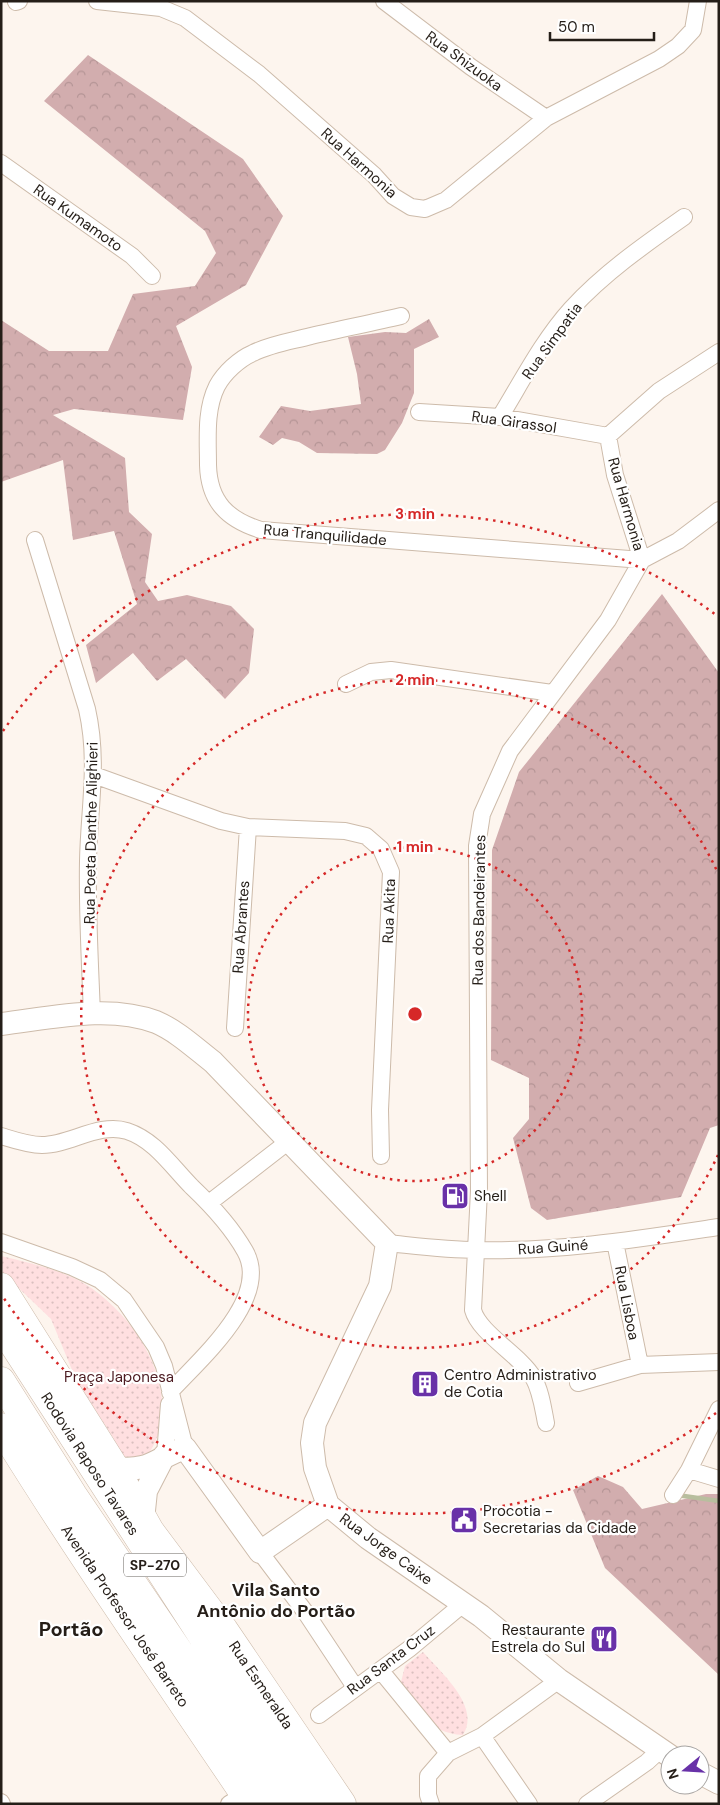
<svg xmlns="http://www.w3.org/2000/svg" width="720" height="1805" viewBox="0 0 720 1805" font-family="'DM Sans',sans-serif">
<defs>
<pattern id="forest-crowns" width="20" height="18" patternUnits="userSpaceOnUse" patternTransform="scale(1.25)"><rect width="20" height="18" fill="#d2adae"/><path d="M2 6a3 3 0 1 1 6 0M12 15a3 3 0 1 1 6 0" fill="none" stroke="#b49495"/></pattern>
<pattern id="park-dots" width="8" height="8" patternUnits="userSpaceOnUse" patternTransform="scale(1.25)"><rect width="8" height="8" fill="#ffdfe0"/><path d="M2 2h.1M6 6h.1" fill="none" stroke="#dabfbf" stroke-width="1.8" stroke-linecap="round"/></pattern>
</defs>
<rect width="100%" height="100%" fill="#fdf5ee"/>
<path fill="url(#forest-crowns)" d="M 88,55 L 243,159 L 283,216 L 246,285 L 176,326 L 192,367 L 183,420 L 74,409 L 53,415 L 125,458 L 129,512 L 152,534 L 145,582 L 158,601 L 187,595 L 231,606 L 254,629 L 249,673 L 225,699 L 186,659 L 157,681 L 133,653 L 96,683 L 86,645 L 137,604 L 114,531 L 73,540 L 63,460 L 1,482 L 1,320 L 49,351 L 108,351 L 133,294 L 195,286 L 216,253 L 205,231 L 44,101 Z
M 429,319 L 439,337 L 414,349 L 414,393 L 402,423 L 385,450 L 377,454 L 317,453 L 299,442 L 282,438 L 273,445 L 259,437 L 281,406 L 310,411 L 361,404 L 357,374 L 348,337 L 385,332 L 406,333 Z
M 662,594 L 719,673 L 719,1125 L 710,1128 L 681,1197 L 547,1220 L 531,1208 L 513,1138 L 529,1119 L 529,1078 L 491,1060 L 492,850 L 519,772 Z
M 598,1476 L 623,1487 L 642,1509 L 706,1494 L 719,1494 L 719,1675 L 605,1568 L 573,1490 Z"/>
<path fill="url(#park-dots)" d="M 1,1256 C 30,1263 59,1269 85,1284 C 139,1317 190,1400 145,1459 L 132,1462 L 119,1452 L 114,1439 L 77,1382 L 51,1319 L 3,1273 Z
M 423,1652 C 441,1673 481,1706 463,1735 C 427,1733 418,1710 401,1682 L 405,1666 Z"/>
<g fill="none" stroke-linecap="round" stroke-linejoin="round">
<path stroke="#b8be9e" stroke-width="4.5" d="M 677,1495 L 719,1501"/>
<defs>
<path id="minor" d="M 97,1 L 161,8 L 185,18 L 259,74 L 374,175 L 393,196 L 411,207 L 425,209 L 446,200 L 546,118 L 659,59 L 678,46 L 693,30 L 698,1
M 384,1 L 471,67 L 546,118
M 16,2 L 19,1
M 1,163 L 132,256 L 152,276
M 401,316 C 371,323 341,329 311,336 C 292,341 271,344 253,353 C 239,359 224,373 217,386 C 205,410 208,439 208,465 C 209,502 228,520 261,530 L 642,560
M 419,412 L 500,417 L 608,436
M 500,417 C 522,381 543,340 571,309 C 604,273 644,245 684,217
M 608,436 L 659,391 L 719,352
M 608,436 L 615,475 L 642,560
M 35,540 L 87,709 C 99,762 89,808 88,861 C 87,912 90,963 92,1014
M 346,684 L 371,672 L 391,670 L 552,693
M 94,775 L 221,821 L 248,827 L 345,831 L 366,836 L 381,849 L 391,872 L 380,1110 L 381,1156
M 235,1028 L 248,827
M 1,1136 C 14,1140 28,1145 42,1145 C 70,1145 99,1122 127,1131 C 155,1140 172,1167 192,1187 C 211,1205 232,1228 245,1251 C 272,1298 199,1360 170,1392
M 209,1203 L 289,1141
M 1,1242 L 72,1267 L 100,1280 L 124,1300 L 156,1347 L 164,1366 L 185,1448
M 615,1242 L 640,1365
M 387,1243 C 417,1246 447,1250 477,1250 C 558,1252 639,1239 719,1227
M 578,1383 L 640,1365 L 719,1362
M 546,1423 C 543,1408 541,1391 533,1377 C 520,1355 479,1333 473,1310 L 479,1191 L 477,846 L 482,814 L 510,751 L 608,620 L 642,560 L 678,541 L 719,510
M 165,1455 L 169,1404
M 689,1470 L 719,1479
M 673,1495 L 689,1470 L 719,1409
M 260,1552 L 306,1613 L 355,1687
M 381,1671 L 448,1753
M 319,1715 L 409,1649 L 463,1604
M 482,1736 L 529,1804
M 1,1802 L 2,1804
M 229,1804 L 245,1794
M 431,1804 L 428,1795 L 428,1776 L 448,1753 L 482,1736 L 559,1680
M 587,1804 L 647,1762 L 660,1750"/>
<path id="secondary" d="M 1,1024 C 51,1018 109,1004 156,1022 C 177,1031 195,1048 213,1062 L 387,1243 L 380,1286 L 315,1423 L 312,1443 L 315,1468 L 328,1505 L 368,1538 L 481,1616 L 559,1680 L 670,1756
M 115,1468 C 151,1472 154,1459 185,1448 L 260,1552 L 328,1505
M 143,1520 L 146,1491 L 164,1456
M 700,1773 L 719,1783"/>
<path id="trunk" d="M 1,1287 L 115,1468 L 150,1531 L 224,1630 L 342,1804
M 1,1427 C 80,1555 167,1679 251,1804"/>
<path id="motorway" d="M 1,1325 L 311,1804
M 1,1381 L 73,1495 L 282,1804"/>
</defs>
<use href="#minor" stroke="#cdbbaa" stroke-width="18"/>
<use href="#secondary" stroke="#cdbbaa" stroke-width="24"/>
<use href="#trunk" stroke="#cdbbaa" stroke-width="29"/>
<use href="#motorway" stroke="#cdbbaa" stroke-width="29"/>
<use href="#minor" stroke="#fff" stroke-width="16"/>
<use href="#secondary" stroke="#fff" stroke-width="22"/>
<use href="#trunk" stroke="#fff" stroke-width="28"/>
<use href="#motorway" stroke="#fff" stroke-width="28"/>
</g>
<g fill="none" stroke="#d62828" stroke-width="2.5" stroke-dasharray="2.5 5">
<circle cx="415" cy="1014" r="167"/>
<path d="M718 1155A334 334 0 1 1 718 873"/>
<path d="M716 1413A500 500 0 0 1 3 1297M3 731A500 500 0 0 1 716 615"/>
</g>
<defs>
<symbol id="fuel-square" viewBox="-11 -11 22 22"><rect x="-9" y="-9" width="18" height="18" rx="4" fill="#6831a8" stroke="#fff"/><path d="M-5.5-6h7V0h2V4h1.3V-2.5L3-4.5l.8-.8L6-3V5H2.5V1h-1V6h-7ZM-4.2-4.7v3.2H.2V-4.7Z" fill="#fff"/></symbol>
<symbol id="building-square" viewBox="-11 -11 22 22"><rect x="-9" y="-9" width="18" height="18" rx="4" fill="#6831a8" stroke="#fff"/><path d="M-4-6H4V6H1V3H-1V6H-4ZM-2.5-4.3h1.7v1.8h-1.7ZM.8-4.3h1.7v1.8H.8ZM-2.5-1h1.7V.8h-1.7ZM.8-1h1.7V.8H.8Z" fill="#fff"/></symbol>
<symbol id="civic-square" viewBox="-11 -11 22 22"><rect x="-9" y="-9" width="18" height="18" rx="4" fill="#6831a8" stroke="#fff"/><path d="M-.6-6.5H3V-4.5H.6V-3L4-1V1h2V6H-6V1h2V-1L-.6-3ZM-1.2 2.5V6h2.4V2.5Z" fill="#fff"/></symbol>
<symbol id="restaurant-square" viewBox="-11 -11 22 22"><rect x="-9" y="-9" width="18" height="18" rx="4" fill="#6831a8" stroke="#fff"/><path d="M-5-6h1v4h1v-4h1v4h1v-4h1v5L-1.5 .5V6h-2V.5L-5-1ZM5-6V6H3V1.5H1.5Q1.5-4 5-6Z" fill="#fff"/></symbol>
</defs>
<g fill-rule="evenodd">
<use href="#fuel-square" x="439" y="1180" width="32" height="32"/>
<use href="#building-square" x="409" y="1368" width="32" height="32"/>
<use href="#civic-square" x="448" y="1504" width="32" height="32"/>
<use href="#restaurant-square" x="588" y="1623" width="32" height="32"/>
</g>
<g text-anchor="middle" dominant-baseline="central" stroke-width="4.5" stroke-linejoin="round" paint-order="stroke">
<rect fill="#fff" stroke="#66625d" stroke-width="1" x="124" y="1553.5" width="62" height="23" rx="4"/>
<g font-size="14" font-weight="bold" fill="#251e18">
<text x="155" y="1565">SP-270</text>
</g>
<g font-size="15" fill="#251e18" stroke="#fff">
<text transform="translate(464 61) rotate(36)">Rua Shizuoka</text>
<text transform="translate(359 163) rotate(42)">Rua Harmonia</text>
<text transform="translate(78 218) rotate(35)">Rua Kumamoto</text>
<text transform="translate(552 341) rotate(-54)">Rua Simpatia</text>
<text transform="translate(514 422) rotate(8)">Rua Girassol</text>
<text transform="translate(626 504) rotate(74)">Rua Harmonia</text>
<text transform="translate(325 535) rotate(5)">Rua Tranquilidade</text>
<text transform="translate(91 833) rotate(-89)">Rua Poeta Danthe Alighieri</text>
<text transform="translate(479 910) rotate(-89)">Rua dos Bandeirantes</text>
<text transform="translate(389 911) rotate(-88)">Rua Akita</text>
<text transform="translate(241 927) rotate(-86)">Rua Abrantes</text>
<text transform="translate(553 1247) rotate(-4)">Rua Guiné</text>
<text transform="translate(627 1303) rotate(79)">Rua Lisboa</text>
<text transform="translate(90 1464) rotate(57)">Rodovia Raposo Tavares</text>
<text transform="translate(386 1549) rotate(36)">Rua Jorge Caixe</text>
<text transform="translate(125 1616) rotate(56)">Avenida Professor José Barreto</text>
<text transform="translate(391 1660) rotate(-37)">Rua Santa Cruz</text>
<text transform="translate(261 1685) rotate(56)">Rua Esmeralda</text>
</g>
<g font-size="15" fill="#251e18" stroke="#fff" text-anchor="start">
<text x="474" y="1196">Shell</text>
<text x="444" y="1375">Centro Administrativo<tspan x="444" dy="17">de Cotia</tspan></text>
<text x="483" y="1511">Procotia -<tspan x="483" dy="17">Secretarias da Cidade</tspan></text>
<text x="585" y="1630" text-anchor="end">Restaurante<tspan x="585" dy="17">Estrela do Sul</tspan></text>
</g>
<g font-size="15" fill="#4b1a20" stroke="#fff">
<text x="119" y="1377">Praça Japonesa</text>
</g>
<g font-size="18" font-weight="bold" fill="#251e18" stroke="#fff">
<text x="276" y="1590">Vila Santo<tspan x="276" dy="21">Antônio do Portão</tspan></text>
</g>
<g font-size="20" font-weight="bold" fill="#251e18" stroke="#fff">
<text x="71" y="1629">Portão</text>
</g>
</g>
<circle cx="415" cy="1014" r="8" fill="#d62828" stroke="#fff" stroke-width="2.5"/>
<g font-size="15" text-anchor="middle" font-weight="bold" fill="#d62828" stroke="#fff" stroke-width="4.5" stroke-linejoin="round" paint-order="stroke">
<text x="415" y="519">3 min</text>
<text x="415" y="685">2 min</text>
<text x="415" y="852">1 min</text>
</g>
<rect width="720" height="1805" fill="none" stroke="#251e18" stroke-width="5"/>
<g transform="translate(685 1770) rotate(252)"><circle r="24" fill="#ffffff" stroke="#a8a5a3"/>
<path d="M0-4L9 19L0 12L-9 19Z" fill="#6831a8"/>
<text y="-8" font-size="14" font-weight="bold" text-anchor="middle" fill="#251e18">N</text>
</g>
<path d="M550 32v8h104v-8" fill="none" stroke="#251e18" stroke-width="2.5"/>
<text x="558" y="32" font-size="15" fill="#251e18" stroke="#ffffff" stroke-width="4" paint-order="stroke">50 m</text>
</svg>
